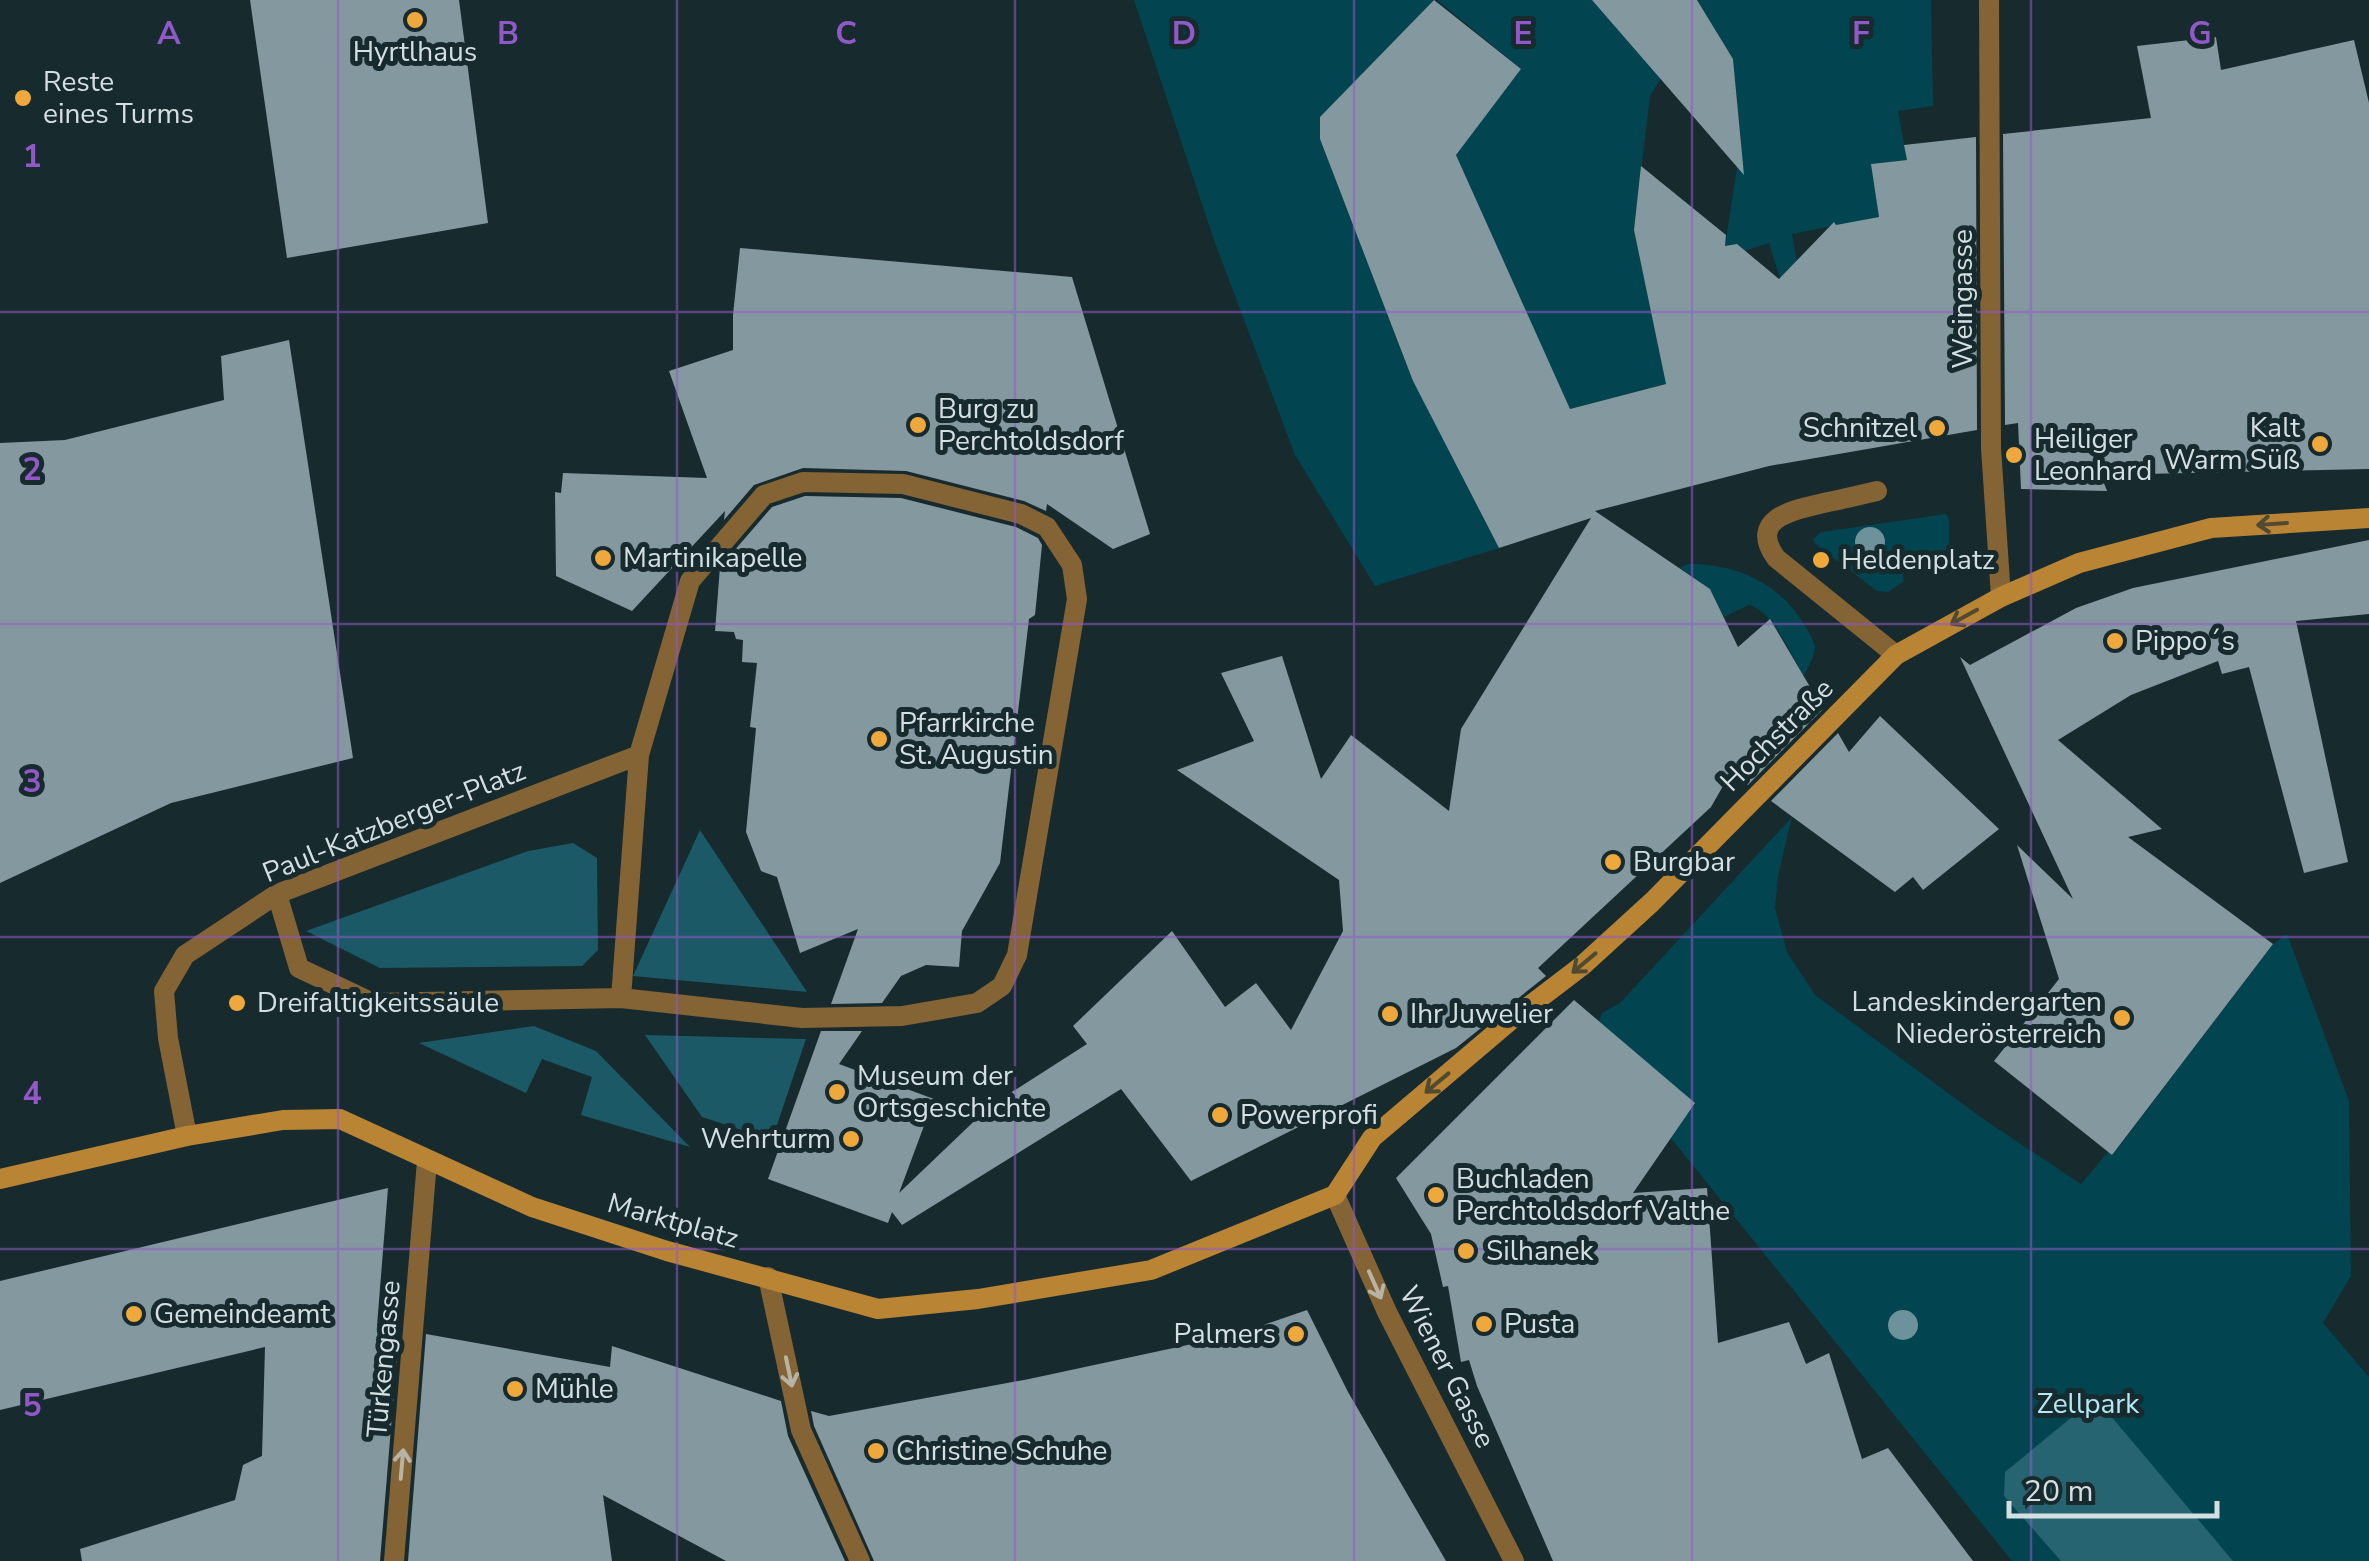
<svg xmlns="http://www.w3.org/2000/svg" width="2369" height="1561" viewBox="0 0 2369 1561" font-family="'Nunito Sans',sans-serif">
<rect width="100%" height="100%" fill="#172a2e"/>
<path fill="#02444f" d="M 1134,0 L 1434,0 L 1321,117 L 1320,139 L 1413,381 L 1499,548 L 1375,586 L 1295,455 L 1215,243 Z
M 1437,0 L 1592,0 L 1664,73 L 1650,96 L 1634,230 L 1666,384 L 1569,409 L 1456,155 L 1521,69 Z
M 1697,0 L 1931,0 L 1933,106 L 1898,111 L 1907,160 L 1872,164 L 1879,217 L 1792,234 L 1803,294 L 1814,389 L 1769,243 L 1723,258 L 1741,142 L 1733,59 Z
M 1946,514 L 1949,519 L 1949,557 L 1928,569 L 1922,558 L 1902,569 L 1904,581 L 1888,592 L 1877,591 L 1815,544 L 1813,539 L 1821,532 Z
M 1687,564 C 1735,563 1781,583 1805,626 C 1809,632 1814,640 1815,647 C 1815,656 1808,667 1804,676 C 1791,655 1773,611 1749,605 L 1724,617 L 1710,589 L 1680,568 Z
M 1792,817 L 1778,876 L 1775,908 L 1787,952 L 1815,995 L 1982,1118 L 2081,1184 L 2108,1152 L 2118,1148 L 2273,944 L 2287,934 L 2349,1101 L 2351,1276 L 2323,1323 L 2369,1377 L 2369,1561 L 2012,1561 L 1670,1137 L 1599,1022 L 1602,1013 L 1620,1003 Z"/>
<path fill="#1b5966" d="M 700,830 L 807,992 L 633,976 Z
M 573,843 L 597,858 L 598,950 L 582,966 L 380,968 L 306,931 L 528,851 Z
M 534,1026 L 596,1051 L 690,1147 L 581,1115 L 592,1077 L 542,1059 L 526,1093 L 419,1043 Z
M 645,1035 L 806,1039 L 772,1140 L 702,1117 Z"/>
<path fill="#276471" d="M 2094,1407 L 2105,1409 L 2233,1561 L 2061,1561 L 2004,1496 L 2005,1472 L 2083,1408 Z"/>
<path fill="#84999f" d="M 250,0 L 459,0 L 488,223 L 287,258 Z
M 1434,0 L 1521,69 L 1456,155 L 1570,409 L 1666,384 L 1634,230 L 1641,166 L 1726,235 L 1725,246 L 1737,244 L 1779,279 L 1834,222 L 1836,225 L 1879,217 L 1871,164 L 1907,160 L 1904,145 L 1976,137 L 1977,430 L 1769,466 L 1595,511 L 1710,589 L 1738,647 L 1770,619 L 1823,709 L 1748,785 L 1731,772 L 1711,807 L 1538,968 L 1546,976 L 1456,1048 L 1191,1181 L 1121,1089 L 902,1225 L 892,1212 L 888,1223 L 768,1179 L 821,1031 L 862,1031 L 839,1064 L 934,1099 L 899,1193 L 990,1106 L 1087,1044 L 1073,1026 L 1172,931 L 1225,1007 L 1256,983 L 1291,1030 L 1343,931 L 1339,880 L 1177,770 L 1254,741 L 1221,673 L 1282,656 L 1321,779 L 1351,735 L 1449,811 L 1461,729 L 1591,518 L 1499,548 L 1413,381 L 1320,139 L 1320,117 Z
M 1592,0 L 1697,0 L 1733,59 L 1744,175 Z
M 2216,37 L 2221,70 L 2354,40 L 2369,103 L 2369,469 L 2101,475 L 2107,491 L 2021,489 L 2018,423 L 2005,425 L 2003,134 L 2151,118 L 2137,46 Z
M 740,248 L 1072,277 L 1150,534 L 1113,549 L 1047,504 L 1046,511 L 1024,501 L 906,471 L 803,468 L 754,485 L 724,520 L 725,511 L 632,611 L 556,576 L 555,492 L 561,493 L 563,473 L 707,478 L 669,371 L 733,350 L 733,315 Z
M 289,340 L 353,758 L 171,803 L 0,883 L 0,443 L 65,440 L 224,400 L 221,356 Z
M 805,496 L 901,498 L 1016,527 L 1038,538 L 1042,545 L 1035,615 L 1029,619 L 1000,863 L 962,931 L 959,967 L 926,965 L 901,976 L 882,1003 L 831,1004 L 858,929 L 800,953 L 777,877 L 761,871 L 746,832 L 756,728 L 750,727 L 757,663 L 742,662 L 743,640 L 736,639 L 734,632 L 715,631 L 720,567 L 772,507 Z
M 2369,540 L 2369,614 L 2296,621 L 2348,862 L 2304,873 L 2249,667 L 2222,674 L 2218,661 L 2131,695 L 2058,740 L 2162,829 L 2128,837 L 2273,944 L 2112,1155 L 1994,1061 L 2059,979 L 2017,845 L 2073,899 L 1960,657 L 1970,665 L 2076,608 L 2133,588 Z
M 1880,716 L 1999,829 L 1923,890 L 1913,877 L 1895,892 L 1771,801 L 1838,733 L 1849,752 Z
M 1574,1000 L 1695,1103 L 1633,1193 L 1707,1188 L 1718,1343 L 1789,1322 L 1806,1364 L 1829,1353 L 1862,1459 L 1888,1448 L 1973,1561 L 1553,1561 L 1477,1386 L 1469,1360 L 1461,1362 L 1448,1286 L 1443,1287 L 1431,1234 L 1396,1178 Z
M 388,1188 L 377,1326 L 399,1330 L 380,1561 L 82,1561 L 80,1549 L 235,1500 L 243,1465 L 262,1456 L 265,1347 L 0,1410 L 0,1281 Z
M 1307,1310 L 1348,1392 L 1446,1561 L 874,1561 L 814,1426 L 811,1411 L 829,1416 L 1029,1379 L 1234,1335 Z
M 426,1334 L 610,1367 L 612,1346 L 781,1401 L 788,1436 L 845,1561 L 726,1561 L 603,1495 L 612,1561 L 408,1561 Z"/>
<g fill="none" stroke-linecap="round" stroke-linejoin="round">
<path stroke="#846335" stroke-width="20" d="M 1877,491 C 1860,495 1844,499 1828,502 C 1799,509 1746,516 1776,558 L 1896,655
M 277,894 L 299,968 L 373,1003 L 621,998 L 802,1018 L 902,1016 L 977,1003 L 1002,986 L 1017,955 L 1077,599 L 1072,565 L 1047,527 L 1021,514 L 903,484 L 803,482 L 764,495 L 690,581 L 639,755 L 621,998
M 187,1136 L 168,1038 L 164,991 L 185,955 L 277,894 L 639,755"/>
<path stroke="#846335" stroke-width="20" d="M 1989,0 L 1991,448 L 2001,597
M 768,1277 L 801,1430 L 860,1561
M 394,1561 L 427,1161"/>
<path stroke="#846335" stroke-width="20" d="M 1335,1195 L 1387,1312 L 1514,1561"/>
<path stroke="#ba8435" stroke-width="20" d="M 0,1179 L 187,1136 L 283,1120 L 340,1119 L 532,1207 L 667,1251 L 878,1309 L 978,1299 L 1151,1270 L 1335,1195 L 1372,1138 L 1511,1020 L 1583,965 L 1652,902 L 1896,655 L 2001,597 L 2079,563 L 2211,528 L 2369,518"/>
</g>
<g fill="#6d929b">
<circle cx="1870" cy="542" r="15"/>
<circle cx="1903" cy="1325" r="15"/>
</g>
<defs><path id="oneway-shaft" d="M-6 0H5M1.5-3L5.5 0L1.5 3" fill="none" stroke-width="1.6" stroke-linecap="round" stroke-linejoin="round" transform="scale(2.5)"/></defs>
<g stroke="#504a30">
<use href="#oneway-shaft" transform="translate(2272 524) rotate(176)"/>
<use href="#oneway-shaft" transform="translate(1964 617) rotate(151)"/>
<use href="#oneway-shaft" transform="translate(1584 963) rotate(140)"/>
<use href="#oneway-shaft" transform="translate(1437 1083) rotate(140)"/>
</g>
<g stroke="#b8b4a5">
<use href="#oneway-shaft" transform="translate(1375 1285) rotate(66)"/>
<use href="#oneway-shaft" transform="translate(789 1372) rotate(78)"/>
<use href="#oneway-shaft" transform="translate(402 1464) rotate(-85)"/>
</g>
<path fill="none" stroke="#9159c8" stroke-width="2.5" stroke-opacity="0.55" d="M 338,0 L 338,1561M 677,0 L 677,1561M 1015,0 L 1015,1561M 1354,0 L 1354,1561M 1692,0 L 1692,1561M 2031,0 L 2031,1561M 0,312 L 2369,312M 0,624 L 2369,624M 0,937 L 2369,937M 0,1249 L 2369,1249"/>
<g fill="#eea83c" stroke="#172a2e" stroke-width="4">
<circle cx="415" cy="20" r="10"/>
<circle cx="23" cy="98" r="10"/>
<circle cx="918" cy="425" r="10"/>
<circle cx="1937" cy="428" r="10"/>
<circle cx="2320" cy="444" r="10"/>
<circle cx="2014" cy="455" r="10"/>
<circle cx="603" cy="558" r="10"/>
<circle cx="1821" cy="560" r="10"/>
<circle cx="2115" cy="641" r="10"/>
<circle cx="879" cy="739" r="10"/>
<circle cx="1613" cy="862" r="10"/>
<circle cx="237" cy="1003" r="10"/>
<circle cx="1390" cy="1014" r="10"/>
<circle cx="2122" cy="1018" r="10"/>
<circle cx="837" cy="1092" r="10"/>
<circle cx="1220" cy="1115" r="10"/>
<circle cx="851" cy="1139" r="10"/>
<circle cx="1436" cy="1195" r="10"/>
<circle cx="1466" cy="1251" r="10"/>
<circle cx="134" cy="1314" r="10"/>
<circle cx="1484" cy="1324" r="10"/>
<circle cx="1296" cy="1334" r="10"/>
<circle cx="515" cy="1389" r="10"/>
<circle cx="876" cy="1451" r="10"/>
</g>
<g text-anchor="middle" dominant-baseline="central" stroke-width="10" stroke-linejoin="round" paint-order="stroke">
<g font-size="28" fill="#d4dfe2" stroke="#172a2e" text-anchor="start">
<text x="415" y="52" text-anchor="middle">Hyrtlhaus</text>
<text x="43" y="82">Reste<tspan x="43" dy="32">eines Turms</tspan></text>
<text x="938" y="409">Burg zu<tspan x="938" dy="32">Perchtoldsdorf</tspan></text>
<text x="1917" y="428" text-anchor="end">Schnitzel</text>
<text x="2300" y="428" text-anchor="end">Kalt<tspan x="2300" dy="32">Warm Süß</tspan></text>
<text x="2034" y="439">Heiliger<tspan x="2034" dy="32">Leonhard</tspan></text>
<text x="623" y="558">Martinikapelle</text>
<text x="1841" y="560">Heldenplatz</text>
<text x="2135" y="641">Pippo´s</text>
<text x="899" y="723">Pfarrkirche<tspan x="899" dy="32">St. Augustin</tspan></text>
<text x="1633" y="862">Burgbar</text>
<text x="2102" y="1002" text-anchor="end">Landeskindergarten<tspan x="2102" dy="32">Niederösterreich</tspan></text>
<text x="257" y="1003">Dreifaltigkeitssäule</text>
<text x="1410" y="1014">Ihr Juwelier</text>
<text x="857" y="1076">Museum der<tspan x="857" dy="32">Ortsgeschichte</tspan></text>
<text x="1240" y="1115">Powerprofi</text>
<text x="831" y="1139" text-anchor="end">Wehrturm</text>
<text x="1456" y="1179">Buchladen<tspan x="1456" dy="32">Perchtoldsdorf Valthe</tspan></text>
<text x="1486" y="1251">Silhanek</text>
<text x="154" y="1314">Gemeindeamt</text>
<text x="1504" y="1324">Pusta</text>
<text x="1276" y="1334" text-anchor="end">Palmers</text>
<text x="535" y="1389">Mühle</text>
<text x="896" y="1451">Christine Schuhe</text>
</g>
<g font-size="28" fill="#d4dfe2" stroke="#172a2e">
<text transform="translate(1963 299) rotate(-90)">Weingasse</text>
<text transform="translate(1777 735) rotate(-45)">Hochstraße</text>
<text transform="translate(394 822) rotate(-22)">Paul-Katzberger-Platz</text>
<text transform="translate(673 1221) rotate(16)">Marktplatz</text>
<text transform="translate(384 1359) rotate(-85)">Türkengasse</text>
<text transform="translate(1447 1367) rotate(63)">Wiener Gasse</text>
</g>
<g font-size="28" fill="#b4e8f4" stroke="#172a2e">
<text x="2088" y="1404">Zellpark</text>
</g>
</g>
<g font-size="32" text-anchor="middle" font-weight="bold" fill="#9159c8" stroke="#172a2e" stroke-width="10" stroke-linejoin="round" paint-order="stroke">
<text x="169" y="44">A</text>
<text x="508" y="44">B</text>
<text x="846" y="44">C</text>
<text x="1184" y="44">D</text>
<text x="1523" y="44">E</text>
<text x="1861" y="44">F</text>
<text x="2200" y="44">G</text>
<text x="32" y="167">1</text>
<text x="32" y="480">2</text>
<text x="32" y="792">3</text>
<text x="32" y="1104">4</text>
<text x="32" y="1416">5</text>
</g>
<path d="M2009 1501v15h208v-15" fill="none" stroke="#d4dfe2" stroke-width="5"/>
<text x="2024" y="1501" font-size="30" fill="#d4dfe2" stroke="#172a2e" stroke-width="8" paint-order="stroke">20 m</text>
</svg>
